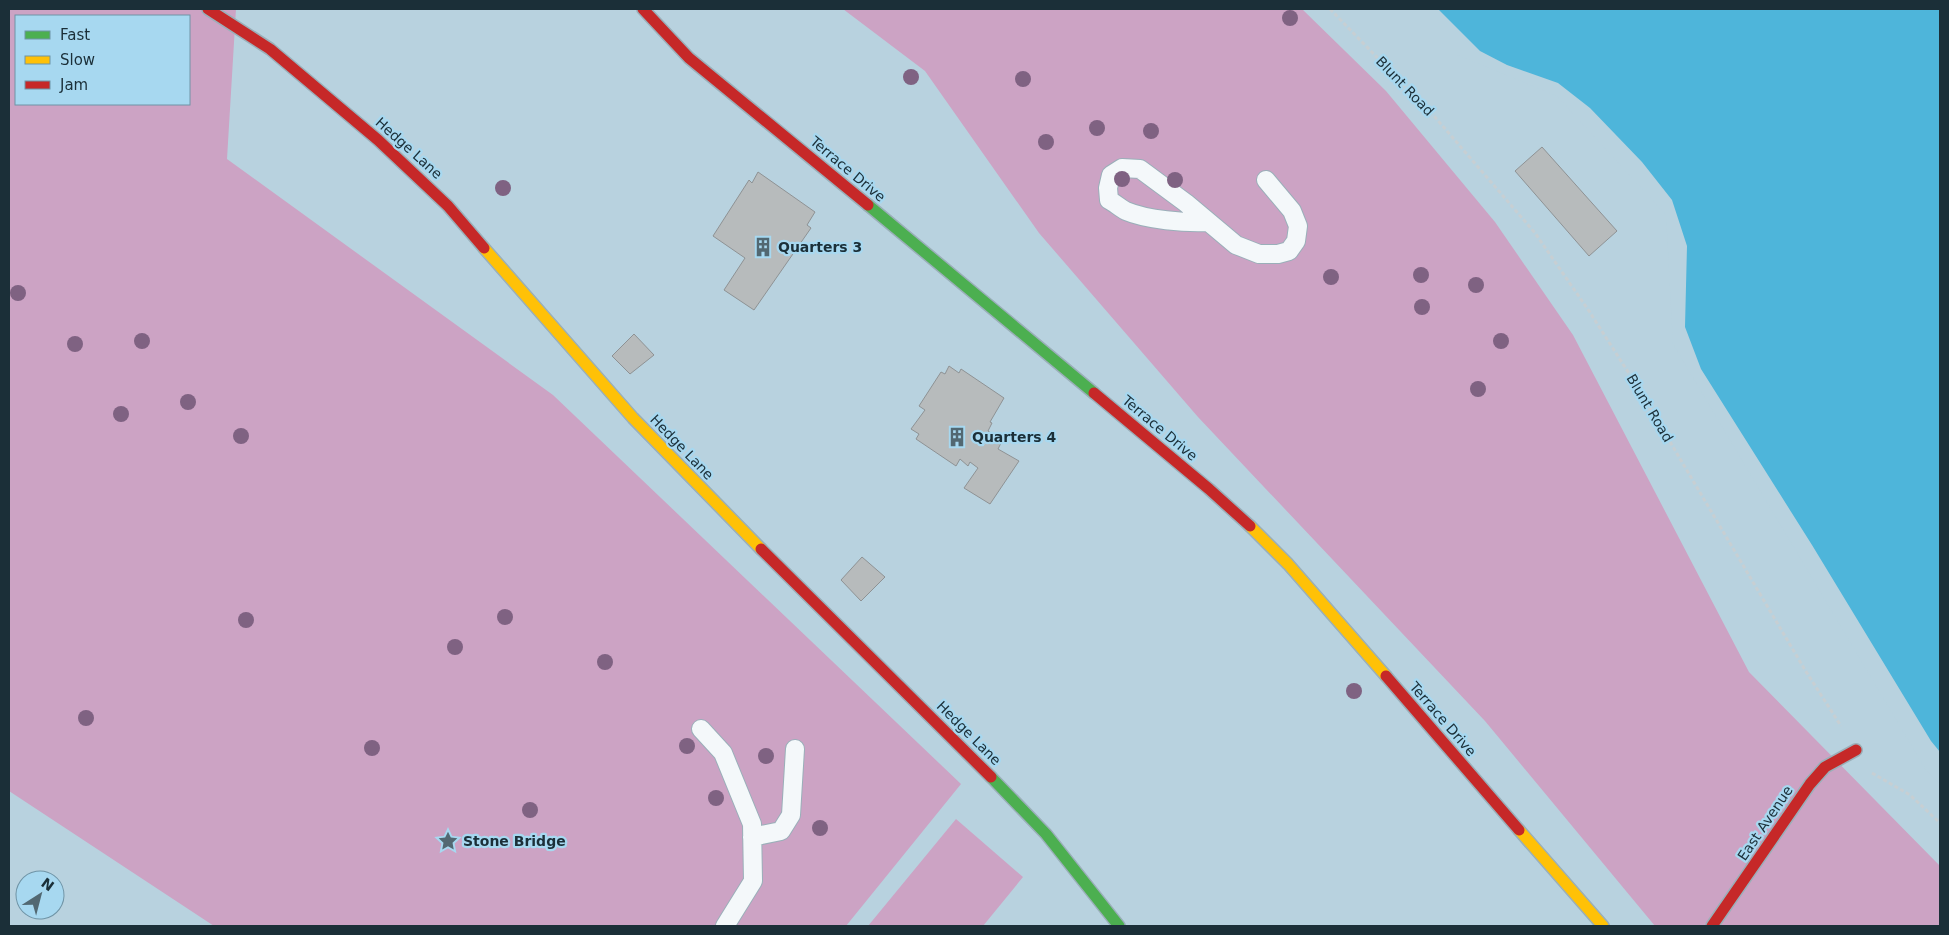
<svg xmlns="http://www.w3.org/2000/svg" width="1949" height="935" viewBox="0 0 1949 935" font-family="'DejaVu Sans',sans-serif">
<rect width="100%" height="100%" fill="#b8d2df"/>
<path fill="#cca3c4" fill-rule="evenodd" d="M 9,9 L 236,9 L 227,159 L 553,395 L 961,784 L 846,926 L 214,926 L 9,791 ZM 16,16 L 189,16 L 189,104 L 16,104 Z
M 843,9 L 1302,9 L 1386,91 L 1495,222 L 1573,335 L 1749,672 L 1940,866 L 1940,926 L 1655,926 L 1485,721 L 1198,417 L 1039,233 L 925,71 Z
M 956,819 L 1023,877 L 983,926 L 868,926 Z"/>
<path fill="#4eb5da" d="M 1412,9 L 1940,9 L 1940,781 L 1676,343 L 1668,213 L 1558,94 L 1456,52 Z"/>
<path fill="#b8d2df" d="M 1410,9 L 1438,9 L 1480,51 L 1507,65 L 1558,83 L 1590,108 L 1642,162 L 1672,200 L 1687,246 L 1685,327 L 1701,369 L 1812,545 L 1931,741 L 1940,752 L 1940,784 L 1926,770 L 1673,344 L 1666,215 L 1557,96 L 1455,54 Z"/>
<path fill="#b7bbbc" stroke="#8e9294" d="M 1542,147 L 1617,231 L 1589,256 L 1515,171 Z
M 758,172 L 815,212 L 807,225 L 811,228 L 754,310 L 724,290 L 745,258 L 713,236 L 749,180 L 752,183 Z
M 634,334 L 654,355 L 630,374 L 612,356 Z
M 949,366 L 959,373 L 961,369 L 1004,398 L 990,422 L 992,423 L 988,431 L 1002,441 L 998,449 L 1019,461 L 990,504 L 964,488 L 978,468 L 970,462 L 968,466 L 960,459 L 956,466 L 916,439 L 919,434 L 911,429 L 925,410 L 919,406 L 941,372 L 945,374 Z
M 862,557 L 885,577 L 861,601 L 841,580 Z"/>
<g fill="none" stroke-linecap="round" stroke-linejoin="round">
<defs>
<path id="lane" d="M 1208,222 C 1185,223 1147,220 1126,211 C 1120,208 1115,203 1109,200 L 1108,188 L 1111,175 L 1122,168 L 1140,169 L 1186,203 L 1236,245 L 1259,254 L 1278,254 L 1289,251 L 1296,241 L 1298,226 L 1292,211 L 1266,180
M 701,729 L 723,753 L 752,824 L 753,881 L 725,926
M 752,837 L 781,831 L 791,815 L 795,749"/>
<path id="fast" d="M 868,205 L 1094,393
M 991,777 L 1046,834 L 1119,926"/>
<path id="slow" d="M 484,248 L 633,418 L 761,549
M 1250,526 L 1288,564 L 1386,676
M 1519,830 L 1603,926"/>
<path id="jam" d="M 208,9 L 270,49 L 378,140 L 448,206 L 484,248
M 643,9 L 689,58 L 868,205
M 1094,393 L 1209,489 L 1250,526
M 761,549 L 991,777
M 1386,676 L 1519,830
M 1712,926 L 1810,784 L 1825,767 L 1856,750"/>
</defs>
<use href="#lane" stroke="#9aafb9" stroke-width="20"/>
<use href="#fast" stroke="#9aafb9" stroke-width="14"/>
<use href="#slow" stroke="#9aafb9" stroke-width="14"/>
<use href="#jam" stroke="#9aafb9" stroke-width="14"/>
<path stroke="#c7cfd3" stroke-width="3" stroke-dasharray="4 2.5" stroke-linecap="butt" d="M 1330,9 L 1434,116 L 1535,233 L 1589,311 L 1637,386 L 1805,670 L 1841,726
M 1872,773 L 1910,795 L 1940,823"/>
<use href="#lane" stroke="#f4f8fa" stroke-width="18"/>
<use href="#fast" stroke="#4caf50" stroke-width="11"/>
<use href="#slow" stroke="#ffc107" stroke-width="11"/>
<use href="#jam" stroke="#c62828" stroke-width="11"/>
</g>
<g fill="#7f6282">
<circle cx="1290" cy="18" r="8"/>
<circle cx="911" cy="77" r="8"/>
<circle cx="1023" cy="79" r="8"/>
<circle cx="1097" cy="128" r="8"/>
<circle cx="1151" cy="131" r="8"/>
<circle cx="1046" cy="142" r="8"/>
<circle cx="1122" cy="179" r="8"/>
<circle cx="1175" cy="180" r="8"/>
<circle cx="503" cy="188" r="8"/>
<circle cx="1421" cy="275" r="8"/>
<circle cx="1331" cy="277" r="8"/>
<circle cx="1476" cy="285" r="8"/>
<circle cx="18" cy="293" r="8"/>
<circle cx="1422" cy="307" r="8"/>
<circle cx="142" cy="341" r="8"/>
<circle cx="1501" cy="341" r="8"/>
<circle cx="75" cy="344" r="8"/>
<circle cx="1478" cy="389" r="8"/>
<circle cx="188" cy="402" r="8"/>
<circle cx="121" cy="414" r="8"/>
<circle cx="241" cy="436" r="8"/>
<circle cx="505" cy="617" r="8"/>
<circle cx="246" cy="620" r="8"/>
<circle cx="455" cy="647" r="8"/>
<circle cx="605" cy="662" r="8"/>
<circle cx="1354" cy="691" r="8"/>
<circle cx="86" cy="718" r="8"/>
<circle cx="687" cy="746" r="8"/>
<circle cx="372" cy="748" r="8"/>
<circle cx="766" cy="756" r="8"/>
<circle cx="716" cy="798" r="8"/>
<circle cx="530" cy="810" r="8"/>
<circle cx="820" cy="828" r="8"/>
</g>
<defs>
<symbol id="building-bare" viewBox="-9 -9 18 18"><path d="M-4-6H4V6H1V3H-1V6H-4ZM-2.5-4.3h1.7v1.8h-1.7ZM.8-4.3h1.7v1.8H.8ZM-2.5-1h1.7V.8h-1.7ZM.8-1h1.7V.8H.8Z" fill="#526872" stroke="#a7d8f0" stroke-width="2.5" paint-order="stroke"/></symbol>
<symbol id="sight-bare" viewBox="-9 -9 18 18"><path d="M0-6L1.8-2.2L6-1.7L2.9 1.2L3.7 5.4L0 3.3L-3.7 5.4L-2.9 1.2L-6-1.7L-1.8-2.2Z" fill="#526872" stroke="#a7d8f0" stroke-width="2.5" paint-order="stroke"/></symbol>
</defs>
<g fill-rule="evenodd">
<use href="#building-bare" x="749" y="233" width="28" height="28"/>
<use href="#building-bare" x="943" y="423" width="28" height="28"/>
<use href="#sight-bare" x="434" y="827" width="28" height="28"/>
</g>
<g text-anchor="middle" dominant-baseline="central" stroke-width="4.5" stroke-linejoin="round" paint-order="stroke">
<g font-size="14" fill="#1b2f38" stroke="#a7d8f0">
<text transform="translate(1405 86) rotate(46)">Blunt Road</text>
<text transform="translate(409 148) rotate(42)">Hedge Lane</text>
<text transform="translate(848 169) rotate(40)">Terrace Drive</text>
<text transform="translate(1650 408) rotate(59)">Blunt Road</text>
<text transform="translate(1160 428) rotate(40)">Terrace Drive</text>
<text transform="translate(682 447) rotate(46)">Hedge Lane</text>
<text transform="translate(1443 719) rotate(49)">Terrace Drive</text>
<text transform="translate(969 733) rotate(45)">Hedge Lane</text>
<text transform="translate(1765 823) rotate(-56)">East Avenue</text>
</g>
<g font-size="14" font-weight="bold" fill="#1b2f38" stroke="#a7d8f0" text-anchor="start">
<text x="778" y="247">Quarters 3</text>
<text x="972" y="437">Quarters 4</text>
<text x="463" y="841">Stone Bridge</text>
</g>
</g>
<rect width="1949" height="935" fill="none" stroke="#1b2f38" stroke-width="20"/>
<rect x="15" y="15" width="175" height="90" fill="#a7d8f0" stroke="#6f94a6"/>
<rect x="25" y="31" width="25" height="8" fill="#4caf50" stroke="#6f94a6"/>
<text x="60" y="40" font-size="15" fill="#1b2f38">Fast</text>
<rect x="25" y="56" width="25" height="8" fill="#ffc107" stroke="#6f94a6"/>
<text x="60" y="65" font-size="15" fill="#1b2f38">Slow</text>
<rect x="25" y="81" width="25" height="8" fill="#c62828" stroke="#6f94a6"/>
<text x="60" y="90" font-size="15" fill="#1b2f38">Jam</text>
<g transform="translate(40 895) rotate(36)"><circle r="24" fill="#a7d8f0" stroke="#6f94a6"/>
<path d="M0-4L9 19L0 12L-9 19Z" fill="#526872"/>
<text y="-8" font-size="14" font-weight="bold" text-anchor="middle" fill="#1b2f38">N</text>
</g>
</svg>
